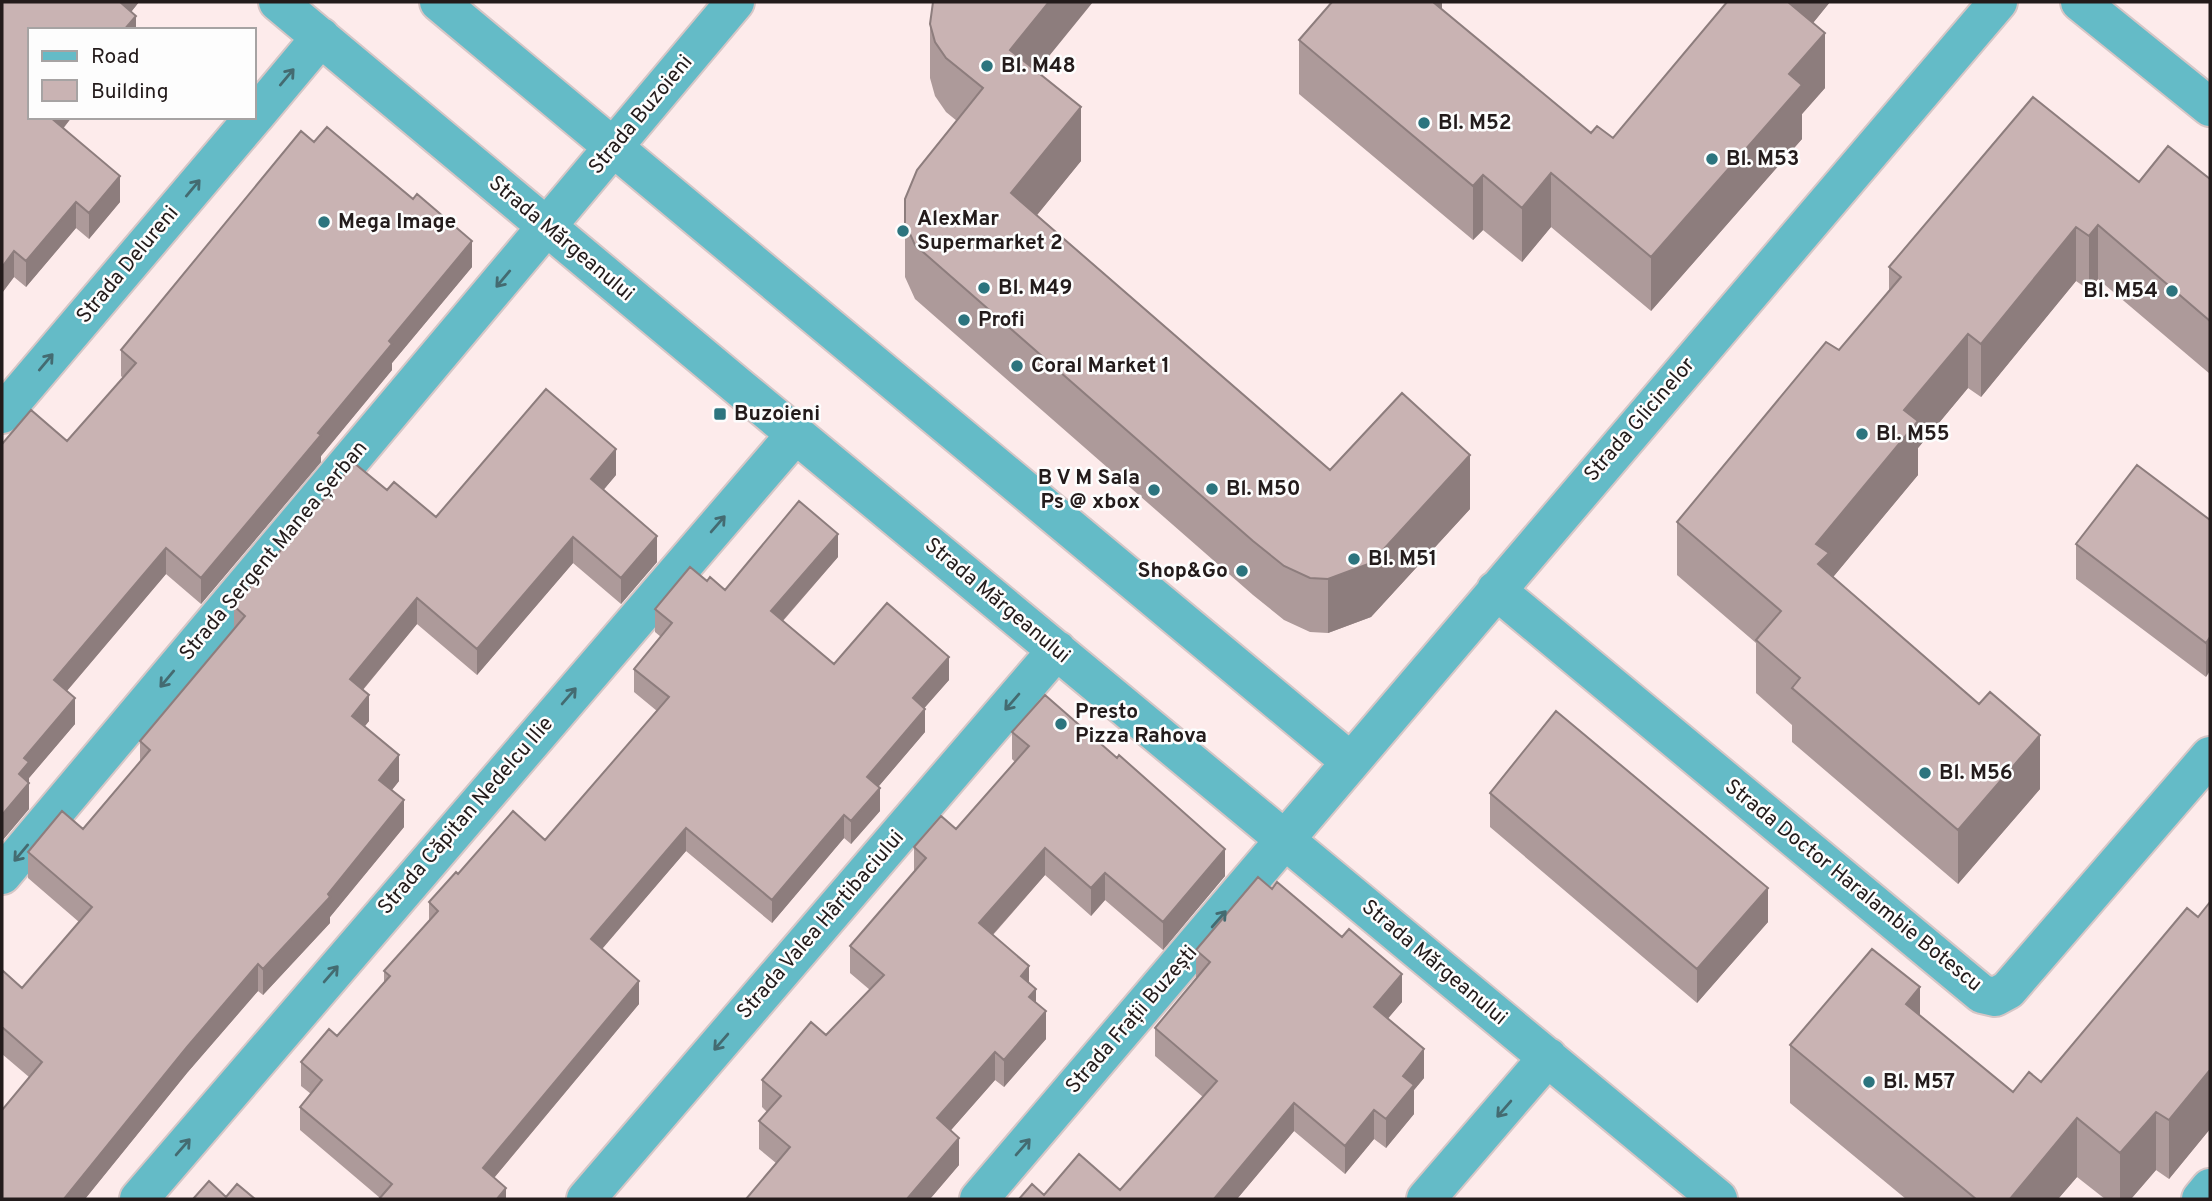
<svg xmlns="http://www.w3.org/2000/svg" width="2212" height="1201" viewBox="0 0 2212 1201" font-family="Overpass,sans-serif">
<rect width="100%" height="100%" fill="#fdebeb"/>
<g fill="none" stroke-linecap="round" stroke-linejoin="round">
<defs>
<path id="minor" d="M 278,2 L 740,388 L 1718,1199
M 439,2 L 1351,762
M 2080,2 L 2210,107
M 254,117 L 321,37
M 2,414 L 254,117
M 1496,590 L 1982,994 L 1995,997 L 2008,990 L 2210,756
M 2,875 L 735,2
M 139,1199 L 795,435
M 586,1199 L 1057,650
M 979,1199 L 1998,2
M 1426,1199 L 1548,1057
M 2201,1199 L 2210,1188"/>
</defs>
<use href="#minor" stroke="#d6c6c6" stroke-width="42"/>
<use href="#minor" stroke="#64bbc7" stroke-width="38"/>
</g>
<path fill="#ad9a9a" d="M 2,2 L 139,2 L 131,12 L 136,30 L 63,129 L 120,202 L 89,239 L 76,228 L 26,287 L 14,277 L 2,293 Z
M 1442,2 L 1442,10 L 1591,133 L 1613,138 L 1727,2 L 1830,2 L 1813,23 L 1825,88 L 1802,114 L 1802,139 L 1651,311 L 1551,227 L 1522,262 L 1483,230 L 1473,240 L 1299,94 L 1299,40 Z
M 930,24 L 1037,71 L 1081,161 L 1037,215 L 1330,470 L 1470,509 L 1371,617 L 1328,633 L 1310,632 L 1284,620 L 1253,595 L 915,299 L 905,277 L 905,199 L 957,121 L 946,112 L 935,96 L 930,78 Z
M 314,142 L 472,267 L 392,363 L 392,370 L 321,456 L 321,462 L 201,604 L 166,574 L 67,691 L 75,724 L 29,778 L 29,809 L 2,841 L 67,441 L 123,378 L 121,376 L 121,350 Z
M 2210,179 L 2210,374 L 2098,279 L 2089,290 L 2076,281 L 1981,397 L 1968,388 L 1918,448 L 1918,475 L 1833,577 L 2040,789 L 1958,884 L 1792,742 L 1792,725 L 1756,693 L 1756,643 L 1677,575 L 1677,522 L 1839,350 L 1889,291 L 1889,267 L 2139,182 Z
M 616,475 L 603,490 L 657,562 L 621,604 L 573,563 L 477,675 L 417,624 L 363,690 L 369,721 L 365,726 L 399,781 L 392,790 L 404,827 L 330,917 L 330,923 L 263,995 L 258,991 L 187,1073 L 85,1199 L 2,1199 L 29,1077 L 2,1054 L 2,970 L 22,988 L 79,922 L 28,878 L 28,852 L 83,829 L 140,762 L 140,741 L 234,628 L 234,606 L 387,490 L 436,517 Z
M 2210,520 L 2206,677 L 2076,579 L 2076,544 Z
M 838,557 L 783,621 L 834,664 L 949,680 L 924,708 L 925,732 L 878,787 L 880,811 L 851,844 L 844,838 L 772,923 L 686,851 L 602,948 L 639,1004 L 494,1178 L 506,1199 L 380,1198 L 300,1130 L 300,1107 L 311,1094 L 301,1086 L 301,1062 L 337,1036 L 384,983 L 384,971 L 429,921 L 429,902 L 458,874 L 545,840 L 657,711 L 634,692 L 634,669 L 661,637 L 655,632 L 655,609 L 707,581 L 725,590 Z
M 1012,732 L 1225,876 L 1163,950 L 1105,900 L 1091,916 L 1045,875 L 993,935 L 1029,984 L 1046,1039 L 1004,1087 L 995,1080 L 951,1130 L 959,1165 L 930,1199 L 746,1199 L 776,1163 L 759,1149 L 759,1121 L 767,1112 L 762,1107 L 762,1080 L 826,1035 L 870,990 L 850,973 L 850,946 L 914,872 L 914,847 L 956,829 L 1015,762 L 1012,759 Z
M 1490,793 L 1768,922 L 1697,1003 L 1490,827 Z
M 2210,902 L 2210,1129 L 2169,1179 L 2156,1170 L 2131,1199 L 2105,1199 L 2077,1177 L 2058,1199 L 1906,1199 L 1790,1103 L 1790,1045 L 1920,1016 L 2013,1092 L 2041,1082 L 2198,917 Z
M 1196,950 L 1402,1002 L 1388,1018 L 1424,1078 L 1414,1090 L 1414,1114 L 1386,1148 L 1374,1139 L 1345,1174 L 1294,1131 L 1237,1199 L 1019,1199 L 1044,1195 L 1120,1190 L 1203,1097 L 1155,1056 L 1155,1028 L 1196,979 Z"/>
<path fill="#8d7d7d" d="M 119,2 L 139,2 L 119,27 Z
M 1049,2 L 1093,2 L 1010,104 L 1010,50 Z
M 1431,2 L 1442,2 L 1442,41 Z
M 1787,2 L 1830,2 L 1787,55 Z
M 136,16 L 136,30 L 124,30 Z
M 1825,33 L 1825,88 L 1802,114 L 1802,139 L 1651,311 L 1651,257 L 1789,74 Z
M 1081,107 L 1081,161 L 1011,247 L 1011,193 Z
M 50,117 L 72,117 L 50,144 Z
M 1551,173 L 1551,227 L 1522,262 L 1522,208 Z
M 1483,175 L 1483,230 L 1473,240 L 1473,186 Z
M 120,176 L 120,202 L 89,239 L 89,213 Z
M 76,202 L 76,228 L 26,287 L 26,261 Z
M 2098,225 L 2098,279 L 2089,290 L 2089,236 Z
M 2076,227 L 2076,281 L 1981,397 L 1981,344 Z
M 472,241 L 472,267 L 392,363 L 392,370 L 321,456 L 321,462 L 201,604 L 201,578 L 318,433 L 389,341 Z
M 14,251 L 14,277 L 2,293 L 2,267 Z
M 1968,334 L 1968,388 L 1918,448 L 1918,475 L 1829,582 L 1818,618 L 1816,544 L 1904,410 Z
M 616,449 L 616,475 L 591,505 L 591,479 Z
M 1470,455 L 1470,509 L 1371,617 L 1328,633 L 1328,579 Z
M 838,534 L 838,557 L 771,634 L 771,611 Z
M 657,536 L 657,562 L 621,604 L 621,578 Z
M 573,537 L 573,563 L 477,675 L 477,649 Z
M 166,548 L 166,574 L 54,706 L 54,680 Z
M 417,598 L 417,624 L 350,705 L 350,679 Z
M 2210,637 L 2210,671 L 2206,677 L 2206,643 Z
M 949,657 L 949,680 L 913,721 L 913,698 Z
M 369,695 L 369,721 L 352,742 L 352,716 Z
M 75,698 L 75,724 L 29,778 L 29,809 L 2,841 L 2,815 L 24,758 Z
M 925,709 L 925,732 L 867,800 L 867,777 Z
M 2040,735 L 2040,789 L 1958,884 L 1958,830 Z
M 399,755 L 399,781 L 379,806 L 379,780 Z
M 880,788 L 880,811 L 851,844 L 851,821 Z
M 404,800 L 404,827 L 330,917 L 330,923 L 263,995 L 263,969 L 328,894 Z
M 844,815 L 844,838 L 772,923 L 772,900 Z
M 686,828 L 686,851 L 591,962 L 591,939 Z
M 1045,848 L 1045,875 L 979,950 L 979,923 Z
M 1225,849 L 1225,876 L 1163,950 L 1163,922 Z
M 1105,873 L 1105,900 L 1091,916 L 1091,888 Z
M 1768,888 L 1768,922 L 1697,1003 L 1697,969 Z
M 258,964 L 258,991 L 187,1073 L 85,1199 L 64,1199 L 187,1047 Z
M 1029,966 L 1029,994 L 1021,976 Z
M 1402,974 L 1402,1002 L 1374,1035 L 1374,1007 Z
M 639,981 L 639,1004 L 483,1191 L 483,1168 Z
M 1920,987 L 1920,1045 L 1906,1004 Z
M 1036,989 L 1036,1017 L 1029,997 Z
M 1046,1011 L 1046,1039 L 1004,1087 L 1004,1060 Z
M 1424,1049 L 1424,1078 L 1414,1090 L 1414,1114 L 1386,1148 L 1386,1119 L 1403,1076 Z
M 995,1052 L 995,1080 L 937,1146 L 937,1118 Z
M 2210,1070 L 2210,1129 L 2169,1179 L 2169,1120 Z
M 1294,1103 L 1294,1131 L 1237,1199 L 1214,1199 Z
M 1374,1110 L 1374,1139 L 1345,1174 L 1345,1146 Z
M 2156,1112 L 2156,1170 L 2131,1199 L 2120,1199 L 2120,1153 Z
M 2077,1118 L 2077,1177 L 2058,1199 L 2010,1199 Z
M 959,1138 L 959,1165 L 930,1199 L 907,1199 Z
M 506,1188 L 506,1199 L 497,1199 Z"/>
<path fill="#c9b3b3" stroke="#8d7d7d" stroke-width="2" d="M 2,2 L 120,2 L 136,16 L 124,30 L 30,30 L 30,117 L 50,117 L 120,176 L 89,213 L 76,202 L 26,261 L 14,251 L 2,267 Z
M 933,2 L 1049,2 L 1010,50 L 1081,107 L 1011,193 L 1330,470 L 1402,393 L 1470,455 L 1371,563 L 1328,579 L 1310,578 L 1284,566 L 1253,541 L 915,245 L 905,223 L 905,199 L 917,170 L 983,88 L 946,58 L 935,42 L 930,24 Z
M 1332,2 L 1433,2 L 1591,133 L 1597,126 L 1613,138 L 1727,2 L 1788,2 L 1825,33 L 1789,74 L 1802,85 L 1651,257 L 1551,173 L 1522,208 L 1483,175 L 1473,186 L 1299,40 Z
M 2033,97 L 2139,182 L 2168,146 L 2210,179 L 2210,321 L 2098,225 L 2089,236 L 2076,227 L 1981,344 L 1968,334 L 1904,410 L 1918,421 L 1816,544 L 1829,553 L 1818,564 L 1979,704 L 1990,692 L 2040,735 L 1958,830 L 1792,688 L 1800,678 L 1756,640 L 1781,611 L 1677,522 L 1826,342 L 1839,350 L 1901,277 L 1889,267 Z
M 327,127 L 413,199 L 417,194 L 472,241 L 389,341 L 392,344 L 318,433 L 321,435 L 201,578 L 166,548 L 54,680 L 75,698 L 24,758 L 29,762 L 19,774 L 29,783 L 2,815 L 2,444 L 31,410 L 67,441 L 136,363 L 121,350 L 301,131 L 314,142 Z
M 546,389 L 616,449 L 591,479 L 657,536 L 621,578 L 573,537 L 477,649 L 417,598 L 350,679 L 369,695 L 352,716 L 399,755 L 379,780 L 404,800 L 328,894 L 330,897 L 263,969 L 258,964 L 187,1047 L 64,1199 L 2,1199 L 2,1110 L 42,1062 L 2,1027 L 2,970 L 22,988 L 92,907 L 28,852 L 62,811 L 83,829 L 150,750 L 140,741 L 245,616 L 234,606 L 354,463 L 387,490 L 394,482 L 436,517 Z
M 2137,465 L 2210,520 L 2210,637 L 2206,643 L 2076,544 Z
M 799,501 L 838,534 L 771,611 L 834,664 L 887,603 L 949,657 L 913,698 L 925,709 L 867,777 L 880,788 L 851,821 L 844,815 L 772,900 L 686,828 L 591,939 L 639,981 L 483,1168 L 506,1188 L 497,1199 L 379,1199 L 392,1184 L 300,1107 L 322,1080 L 301,1062 L 329,1029 L 337,1036 L 390,976 L 384,971 L 438,911 L 429,902 L 456,872 L 458,874 L 513,811 L 545,840 L 669,697 L 634,669 L 672,623 L 655,609 L 690,567 L 707,581 L 710,577 L 725,590 Z
M 1045,695 L 1117,758 L 1119,755 L 1225,849 L 1163,922 L 1105,873 L 1091,888 L 1045,848 L 979,923 L 1029,966 L 1021,976 L 1036,989 L 1029,997 L 1046,1011 L 1004,1060 L 995,1052 L 937,1118 L 959,1138 L 907,1199 L 746,1199 L 790,1147 L 759,1121 L 781,1096 L 762,1080 L 811,1022 L 826,1035 L 884,975 L 850,946 L 926,858 L 914,847 L 941,816 L 956,829 L 1029,746 L 1012,732 Z
M 1556,711 L 1768,888 L 1697,969 L 1490,793 Z
M 1258,877 L 1272,889 L 1277,882 L 1342,937 L 1349,929 L 1402,974 L 1374,1007 L 1424,1049 L 1403,1076 L 1414,1085 L 1386,1119 L 1374,1110 L 1345,1146 L 1294,1103 L 1214,1199 L 1019,1199 L 1032,1184 L 1044,1195 L 1079,1154 L 1120,1190 L 1217,1081 L 1155,1028 L 1210,962 L 1196,950 Z
M 2210,902 L 2210,1070 L 2169,1120 L 2156,1112 L 2120,1153 L 2077,1118 L 2010,1199 L 1976,1199 L 1790,1045 L 1872,949 L 1920,987 L 1906,1004 L 2013,1092 L 2029,1072 L 2041,1082 L 2187,908 L 2198,917 Z
M 209,1181 L 226,1197 L 237,1184 L 255,1199 L 193,1199 Z"/>
<defs><path id="oneway-shaft" d="M-6 0H5M1.5-3L5.5 0L1.5 3" fill="none" stroke-width="1.6" stroke-linecap="round" stroke-linejoin="round" transform="scale(1.75)"/></defs>
<g stroke="#446b71">
<use href="#oneway-shaft" transform="translate(287 77) rotate(-50)"/>
<use href="#oneway-shaft" transform="translate(193 188) rotate(-50)"/>
<use href="#oneway-shaft" transform="translate(503 279) rotate(130)"/>
<use href="#oneway-shaft" transform="translate(46 362) rotate(-50)"/>
<use href="#oneway-shaft" transform="translate(718 524) rotate(-49)"/>
<use href="#oneway-shaft" transform="translate(167 679) rotate(130)"/>
<use href="#oneway-shaft" transform="translate(569 696) rotate(-49)"/>
<use href="#oneway-shaft" transform="translate(1012 702) rotate(131)"/>
<use href="#oneway-shaft" transform="translate(21 853) rotate(130)"/>
<use href="#oneway-shaft" transform="translate(1219 919) rotate(-49)"/>
<use href="#oneway-shaft" transform="translate(331 974) rotate(-49)"/>
<use href="#oneway-shaft" transform="translate(721 1042) rotate(131)"/>
<use href="#oneway-shaft" transform="translate(1504 1109) rotate(131)"/>
<use href="#oneway-shaft" transform="translate(183 1147) rotate(-49)"/>
<use href="#oneway-shaft" transform="translate(1023 1147) rotate(-49)"/>
</g>
<g fill="#2c747e" stroke="#fdfdfd" stroke-width="2.5">
<circle cx="987" cy="66" r="7"/>
<circle cx="1424" cy="123" r="7"/>
<circle cx="1712" cy="159" r="7"/>
<circle cx="324" cy="222" r="7"/>
<circle cx="903" cy="231" r="7"/>
<circle cx="984" cy="288" r="7"/>
<circle cx="2172" cy="291" r="7"/>
<circle cx="964" cy="320" r="7"/>
<circle cx="1017" cy="366" r="7"/>
<rect x="713" y="407" width="14" height="14" rx="3.5"/>
<circle cx="1862" cy="434" r="7"/>
<circle cx="1212" cy="489" r="7"/>
<circle cx="1154" cy="490" r="7"/>
<circle cx="1354" cy="559" r="7"/>
<circle cx="1242" cy="571" r="7"/>
<circle cx="1061" cy="724" r="7"/>
<circle cx="1925" cy="773" r="7"/>
<circle cx="1869" cy="1082" r="7"/>
</g>
<g text-anchor="middle" dominant-baseline="central" stroke-width="5" stroke-linejoin="round" paint-order="stroke">
<g font-size="21" font-weight="bold" fill="#231b1b" stroke="#fdfdfd" text-anchor="start">
<text x="1001" y="66">Bl. M48</text>
<text x="1438" y="123">Bl. M52</text>
<text x="1726" y="159">Bl. M53</text>
<text x="917" y="219">AlexMar<tspan x="917" dy="24">Supermarket 2</tspan></text>
<text x="338" y="222">Mega Image</text>
<text x="998" y="288">Bl. M49</text>
<text x="2158" y="291" text-anchor="end">Bl. M54</text>
<text x="978" y="320">Profi</text>
<text x="1031" y="366">Coral Market 1</text>
<text x="734" y="414">Buzoieni</text>
<text x="1876" y="434">Bl. M55</text>
<text x="1140" y="478" text-anchor="end">B V M Sala<tspan x="1140" dy="24">Ps @ xbox</tspan></text>
<text x="1226" y="489">Bl. M50</text>
<text x="1368" y="559">Bl. M51</text>
<text x="1228" y="571" text-anchor="end">Shop&amp;Go</text>
<text x="1075" y="712">Presto<tspan x="1075" dy="24">Pizza Rahova</tspan></text>
<text x="1939" y="773">Bl. M56</text>
<text x="1883" y="1082">Bl. M57</text>
</g>
<g font-size="21" fill="#231b1b" stroke="#fdfdfd">
<text transform="translate(641 115) rotate(-50)">Strada Buzoieni</text>
<text transform="translate(561 239) rotate(40)">Strada Mărgeanului</text>
<text transform="translate(128 265) rotate(-50)">Strada Delureni</text>
<text transform="translate(1640 420) rotate(-49)">Strada Glicinelor</text>
<text transform="translate(274 551) rotate(-50)">Strada Sergent Manea Șerban</text>
<text transform="translate(997 601) rotate(40)">Strada Mărgeanului</text>
<text transform="translate(466 816) rotate(-49)">Strada Căpitan Nedelcu Ilie</text>
<text transform="translate(1853 886) rotate(39)">Strada Doctor Haralambie Botescu</text>
<text transform="translate(821 925) rotate(-49)">Strada Valea Hârtibaciului</text>
<text transform="translate(1434 963) rotate(40)">Strada Mărgeanului</text>
<text transform="translate(1132 1020) rotate(-49)">Strada Frații Buzești</text>
</g>
</g>
<rect width="2212" height="1201" fill="none" stroke="#231b1b" stroke-width="7"/>
<rect x="28" y="28" width="228" height="91" fill="#fdfdfd" stroke="#a6a3a3" stroke-width="2"/>
<rect x="42" y="51" width="35" height="10" fill="#64bbc7" stroke="#a6a3a3" stroke-width="2"/>
<text x="91" y="63" font-size="21" fill="#231b1b">Road</text>
<rect x="42" y="80" width="35" height="21" fill="#c9b3b3" stroke="#a6a3a3" stroke-width="2"/>
<text x="91" y="98" font-size="21" fill="#231b1b">Building</text>
</svg>
